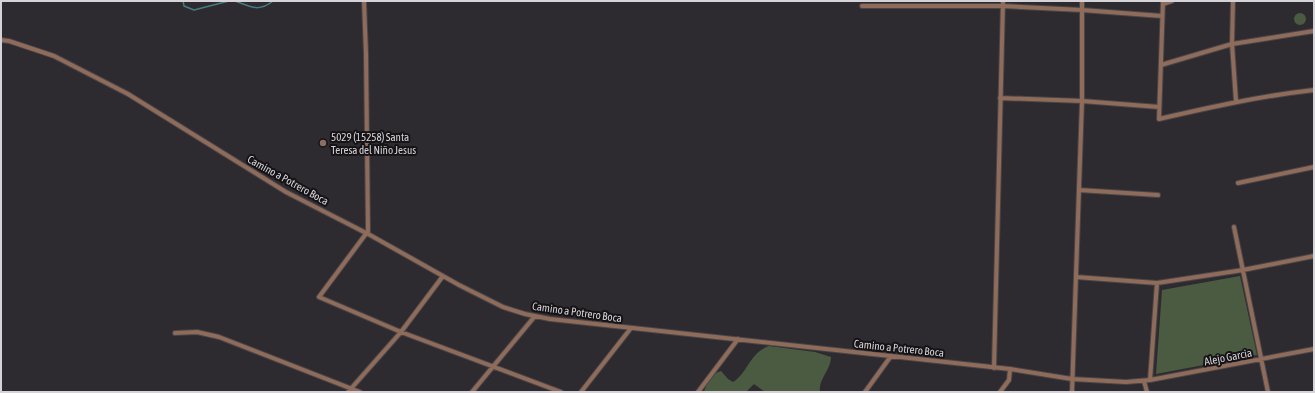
<svg xmlns="http://www.w3.org/2000/svg" width="1315" height="393" viewBox="0 0 1315 393" font-family="'Asap Condensed',sans-serif">
<rect width="100%" height="100%" fill="#2d2a30"/>
<path fill="#4b5b42" d="M1294 19a6 6 0 1 1 12 0a6 6 0 1 1-12 0Z
M 1240,276 L 1257,355 L 1156,374 L 1162,290 Z
M 769,346 L 815,352 L 831,357 C 831,370 818,379 820,392 L 765,392 L 754,384 L 746,392 L 704,392 C 706,384 712,373 721,371 L 728,379 L 733,382 C 748,373 749,353 769,346 Z"/>
<g fill="none" stroke-linecap="round" stroke-linejoin="round">
<path stroke="#457c80" stroke-width="1.5" d="M 183,1 L 184,6 L 194,10 L 229,1
M 235,1 C 250,6 258,13 273,1"/>
<defs>
<path id="minor" d="M 364,1 L 366,54 L 368,231 L 319,297 L 401,332 L 561,392
M 1163,1 L 1159,119 C 1211,107 1261,96 1314,90
M 1233,1 L 1232,44 L 1236,101
M 1163,4 L 1172,1
M 862,6 L 1002,6 L 1082,10 L 1162,16
M 1,40 L 9,41 L 54,56 L 128,94 L 286,192 L 370,235 L 459,285 L 503,307 L 525,314 L 550,319 L 1010,369 L 1072,379 L 1126,382 L 1150,380 L 1314,349
M 1161,65 L 1232,44 L 1314,31
M 1000,98 L 1082,101 L 1159,107
M 1238,183 L 1314,167
M 1079,190 L 1158,195
M 1234,227 L 1268,392
M 1076,277 L 1157,283 L 1243,270 L 1314,256
M 175,333 L 197,332 L 219,337 L 360,392
M 994,368 L 1003,1
M 1150,380 L 1157,283
M 1144,381 L 1147,392
M 348,392 L 401,332 L 443,276
M 472,392 L 535,316
M 581,392 L 631,328
M 698,392 L 738,339
M 865,392 L 891,356
M 1000,392 L 1009,380 L 1010,369
M 1072,392 L 1082,101 L 1082,1"/>
</defs>
<use href="#minor" stroke="#48454b" stroke-width="6"/>
<use href="#minor" stroke="#8f6b5a" stroke-width="4"/>
</g>
<circle fill="#8d6e63" stroke="#151316" stroke-width="1.5" cx="323" cy="143" r="4"/>
<g text-anchor="middle" dominant-baseline="central" stroke-width="4" stroke-linejoin="round" paint-order="stroke">
<g font-size="11" fill="#d5d3d7" stroke="#151316" text-anchor="start">
<text x="331" y="137">5029 (15258) Santa<tspan x="331" dy="13">Teresa del Niño Jesus</tspan></text>
</g>
<g font-size="11" fill="#d5d3d7" stroke="#151316">
<text transform="translate(288 180) rotate(29)">Camino a Potrero Boca</text>
<text transform="translate(577 312) rotate(8)">Camino a Potrero Boca</text>
<text transform="translate(899 348) rotate(6)">Camino a Potrero Boca</text>
<text transform="translate(1228 357) rotate(-11)">Alejo Garcia</text>
</g>
</g>
<rect width="1315" height="393" fill="none" stroke="#d5d3d7" stroke-width="4"/>
</svg>
